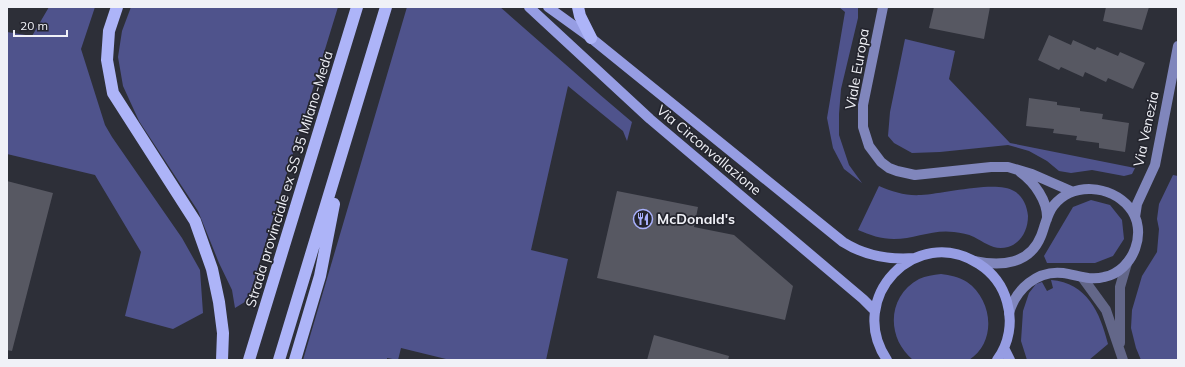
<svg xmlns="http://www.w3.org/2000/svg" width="1185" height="367" viewBox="0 0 1185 367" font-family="Mulish,sans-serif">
<rect width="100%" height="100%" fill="#2d2f38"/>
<path fill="#4f538c" d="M 49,7 L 95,7 L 81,49 L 105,125 L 112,137 L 182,238 L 200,270 L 203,313 L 173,329 L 125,316 L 141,252 L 95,175 L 7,154 L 7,32 L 32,36 Z
M 131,7 L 338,7 L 248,300 L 235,308 L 232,290 L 219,263 L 198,211 L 139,121 L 123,86 L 118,57 L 122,31 Z
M 407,7 L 500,7 C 544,45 587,84 632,122 L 627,141 L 623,131 L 568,86 L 531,250 L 568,259 L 546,360 L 450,360 L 401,348 L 398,360 L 387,358 L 387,360 L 303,360 Z
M 839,7 L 858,7 L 858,18 L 841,89 L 839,114 L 839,135 L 849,165 L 862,183 L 844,169 L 833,148 L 827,118 L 845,12 Z
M 905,39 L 955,51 L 949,79 L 1010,143 L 1135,168 L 1132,174 L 1124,176 L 1092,170 L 1071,173 L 1059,171 L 1047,161 L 1029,151 L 1008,145 L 940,152 L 912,153 L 894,143 L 888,136 L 890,112 Z
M 1173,175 L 1178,176 L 1178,360 L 1141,360 L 1136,348 L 1131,328 L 1132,310 L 1142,276 L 1157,252 L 1159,229 L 1157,219 L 1159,204 Z
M 879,186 C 893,192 906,196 921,195 C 944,194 996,180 1014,191 C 1023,196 1027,206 1028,216 C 1028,230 1021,243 1008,247 C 994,251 986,243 974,237 C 968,234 961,233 954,232 C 933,229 914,239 894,239 C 881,239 870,235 858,230 Z
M 1091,200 L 1110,205 L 1122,220 L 1124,239 L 1113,256 L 1095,263 L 1047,263 L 1044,256 L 1073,207 Z
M 941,274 C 950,275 959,277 967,282 C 993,300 997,342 969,360 L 913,360 C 886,338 887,296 919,279 C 926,276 933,275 941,274 Z
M 1051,280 C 1087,283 1100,312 1108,344 L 1089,360 L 1027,360 L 1021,341 L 1023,311 L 1029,293 L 1036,284 L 1042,282 L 1047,291 L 1053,288 Z"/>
<path fill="#575862" d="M 934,7 L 990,7 L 984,39 L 929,28 Z
M 1106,7 L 1149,7 L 1142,30 L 1103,21 Z
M 1049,35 L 1071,45 L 1073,40 L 1095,50 L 1097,47 L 1118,56 L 1120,52 L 1145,63 L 1133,89 L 1108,78 L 1106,82 L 1085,72 L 1083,77 L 1061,67 L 1059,70 L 1038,60 Z
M 1029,98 L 1057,102 L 1057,105 L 1080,108 L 1080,111 L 1103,114 L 1102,119 L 1129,123 L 1125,152 L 1099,148 L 1099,143 L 1076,140 L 1077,136 L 1053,133 L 1054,129 L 1026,126 Z
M 7,181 L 53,193 L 12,351 L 7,350 Z
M 617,191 L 698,207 L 694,227 L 734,235 L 793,286 L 785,320 L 597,278 Z
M 654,335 L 729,356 L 728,360 L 647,360 Z"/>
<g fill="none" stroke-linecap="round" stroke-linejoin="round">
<path stroke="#636789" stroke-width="10" d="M 1082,277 L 1106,310 L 1123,360
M 1120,343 L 1120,287 L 1127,263"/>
<path stroke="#8086bc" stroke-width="10" d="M 883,7 L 863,105 L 863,127 L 869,146 L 881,162 L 889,168 L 897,171 L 915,175 L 991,167 L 1008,167 L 1032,174 L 1071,191
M 1020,172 C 1034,182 1048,201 1047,219
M 1135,217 L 1137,204 L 1155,165 L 1178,46
M 975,261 C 1001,267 1030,264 1041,236 C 1045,226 1047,213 1054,205 C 1073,182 1110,185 1129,207 C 1149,230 1134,271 1104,277 C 1090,281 1077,275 1063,273 C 1037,270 1016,289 1009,313"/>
<path stroke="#969de3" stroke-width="10" d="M 529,7 L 650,119 L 863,299 L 875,311
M 548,7 L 591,38 L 843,242 C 865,256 890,260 915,258
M 1004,348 L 1010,360
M 887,360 C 845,298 916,223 979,264 C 993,273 1003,287 1007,302 C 1013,322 1009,344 997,360"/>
<path stroke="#adb4f8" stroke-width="12" d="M 117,7 L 109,31 L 107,60 L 113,93 L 195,221 L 212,269 L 219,302 L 223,333 L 222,360
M 578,7 L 580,16 L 591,38
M 249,360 L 357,7
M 279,360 L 386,7
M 295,360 L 320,276 L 334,204"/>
</g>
<defs>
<symbol id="restaurant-ring" viewBox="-11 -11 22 22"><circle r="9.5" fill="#24252e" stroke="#a8b0fc" stroke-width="1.5"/><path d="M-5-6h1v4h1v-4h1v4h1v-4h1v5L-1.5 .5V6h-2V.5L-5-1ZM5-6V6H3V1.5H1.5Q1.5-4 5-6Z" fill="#a8b0fc"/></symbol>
</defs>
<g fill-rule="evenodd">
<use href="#restaurant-ring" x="632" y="208" width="22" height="22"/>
</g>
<g text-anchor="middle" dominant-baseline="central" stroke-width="3.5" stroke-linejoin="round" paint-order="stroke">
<g font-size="14" fill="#f0f1f7" stroke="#24252e">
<text transform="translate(857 69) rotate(-80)">Viale Europa</text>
<text transform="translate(1146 129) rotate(-78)">Via Venezia</text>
<text transform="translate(709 150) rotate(40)">Via Circonvallazione</text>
<text transform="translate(289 179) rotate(-73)">Strada provinciale ex SS 35 Milano-Meda</text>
</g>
<g font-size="14" font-weight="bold" fill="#f0f1f7" stroke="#24252e" text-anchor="start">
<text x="657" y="219">McDonald's</text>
</g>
</g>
<rect width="1185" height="367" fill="none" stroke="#f0f1f7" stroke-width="16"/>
<path d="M14 30v6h53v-6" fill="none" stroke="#f0f1f7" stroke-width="2"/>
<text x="20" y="30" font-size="12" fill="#f0f1f7" stroke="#24252e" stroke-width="3" paint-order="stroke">20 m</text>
</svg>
